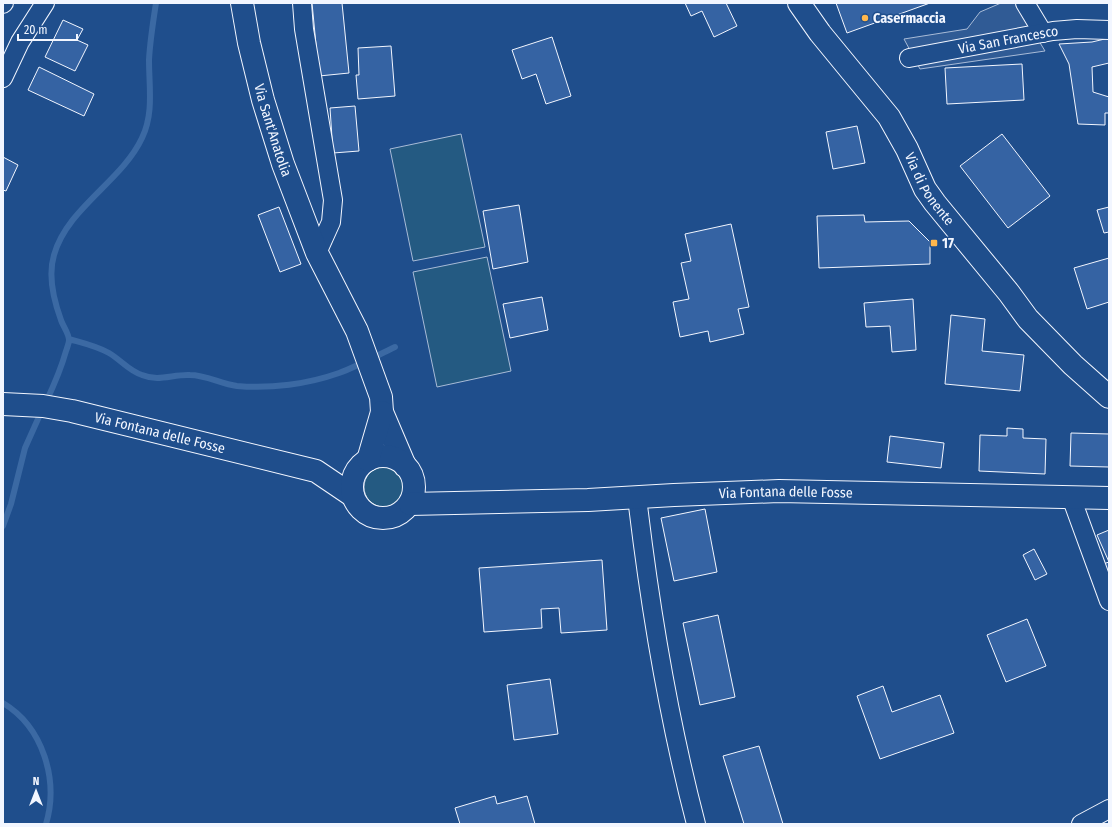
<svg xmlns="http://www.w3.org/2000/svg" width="1112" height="827" viewBox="0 0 1112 827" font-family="'Fira Sans Condensed',sans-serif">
<rect width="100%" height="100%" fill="#1f4e8c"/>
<path fill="#245a82" stroke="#a8bbd7" d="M 461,134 L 485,247 L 413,261 L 390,149 Z
M 487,257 L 511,371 L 437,387 L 413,272 Z
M364 487a20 20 0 1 1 40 0a20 20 0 1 1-40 0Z"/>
<path fill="#305b95" stroke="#a8bbd7" d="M 1001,3 L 1016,3 L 1045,51 L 920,69 L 904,39 L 967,29 L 980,12 Z"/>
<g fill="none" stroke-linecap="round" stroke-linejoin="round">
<path stroke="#3b69a3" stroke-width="6" d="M 69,339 C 83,343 97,346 109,353 C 121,360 129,371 142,375 C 159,382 173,374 190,375 C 206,375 221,384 237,386 C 271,389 308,384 339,373 C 358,366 376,356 395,347
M 46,402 C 54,385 61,369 66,351 C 67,348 69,343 69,340 C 69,334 63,326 61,320 C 54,301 48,275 54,255 C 67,208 122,181 142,138 C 154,113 149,87 149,60 C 150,41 153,22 156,3
M 3,526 L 11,504 L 25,448 L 42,410
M 3,703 C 43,727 59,780 46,824"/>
</g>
<path fill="#3563a3" stroke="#f2f6ff" d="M 312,3 L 342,3 L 349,73 L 319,76 Z
M 685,3 L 726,3 L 737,26 L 714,37 L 702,11 L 691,16 Z
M 836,3 L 930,3 L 847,33 Z
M 63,20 L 83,29 L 77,40 L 88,45 L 75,71 L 45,57 Z
M 552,37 L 571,96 L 546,104 L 536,74 L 522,79 L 512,50 Z
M 1109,38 L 1109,63 L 1092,67 L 1093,92 L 1109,97 L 1109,113 L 1105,113 L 1105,125 L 1078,124 L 1069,64 L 1059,44 L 1092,42 Z
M 391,46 L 395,96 L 358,99 L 356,75 L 359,75 L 358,48 Z
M 1022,64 L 1024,100 L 947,104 L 945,68 Z
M 39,67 L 94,94 L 84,116 L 28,90 Z
M 355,106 L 359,151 L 333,153 L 330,108 Z
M 857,126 L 865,163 L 833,169 L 826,132 Z
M 1002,134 L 1050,196 L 1008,228 L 960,166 Z
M 3,157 L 18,165 L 6,191 L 3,190 Z
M 519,205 L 528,262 L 493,269 L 483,211 Z
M 279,207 L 301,264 L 280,272 L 258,215 Z
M 1109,207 L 1109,232 L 1104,233 L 1097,210 Z
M 864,215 L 865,222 L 909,221 L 930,242 L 930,264 L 819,268 L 817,216 Z
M 731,224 L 749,307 L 738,309 L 744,334 L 710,342 L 708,331 L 680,337 L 673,302 L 689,299 L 681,263 L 691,261 L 685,234 Z
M 1109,258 L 1109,302 L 1087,309 L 1074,268 Z
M 542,297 L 548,330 L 510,338 L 503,304 Z
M 913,299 L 916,350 L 892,352 L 890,326 L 866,327 L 864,303 Z
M 951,315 L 985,319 L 982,351 L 1024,355 L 1020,391 L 945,384 Z
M 1007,428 L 1023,429 L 1023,438 L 1046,439 L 1045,474 L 979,471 L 980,435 L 1007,436 Z
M 1071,433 L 1109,434 L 1109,467 L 1070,466 Z
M 890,436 L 944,443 L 941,468 L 887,462 Z
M 705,509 L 717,572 L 674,581 L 661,518 Z
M 1109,530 L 1109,579 L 1103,564 L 1109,562 L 1097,535 Z
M 1034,549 L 1047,574 L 1035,580 L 1023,555 Z
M 602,560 L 607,630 L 561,633 L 559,608 L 541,609 L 542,628 L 484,632 L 479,568 Z
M 718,615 L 735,697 L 700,705 L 683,623 Z
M 1027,619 L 1046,666 L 1006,682 L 987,635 Z
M 550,679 L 558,734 L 514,740 L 507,685 Z
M 883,686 L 892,712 L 940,695 L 954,733 L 880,759 L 857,696 Z
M 759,746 L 783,824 L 744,824 L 723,756 Z
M 495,796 L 497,804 L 527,796 L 535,824 L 460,824 L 455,808 Z"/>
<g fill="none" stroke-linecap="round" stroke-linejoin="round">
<defs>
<g id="street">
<path d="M 302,3 L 304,29 L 333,200 L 331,222 L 317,253"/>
<path d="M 1025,3 L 1043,33"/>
<path d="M 3,4 L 4,3"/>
<path id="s1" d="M 909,58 L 1053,31 L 1077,29 L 1109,30"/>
<path d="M 3,78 L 20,42 L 45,3"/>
<path d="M 637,497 C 650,608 668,717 696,824"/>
<path d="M 1071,497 L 1109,601"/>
<path d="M 1081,824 L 1109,809"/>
</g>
<g id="secondary">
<path id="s2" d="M 242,3 L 249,43 L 263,100 L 283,164 L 317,253 L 357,331 L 381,397 L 382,412 L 405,466"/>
<path id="s3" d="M 799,3 L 820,33 L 889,117 L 907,149 L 925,189 L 935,203 L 1009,293 L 1028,319 L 1073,365 L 1109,397"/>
<path id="s4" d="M 3,404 L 43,406 L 72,411 L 316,471 L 353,496"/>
<circle cx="383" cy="487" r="31"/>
<path d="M 368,460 L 382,412"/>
<path id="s5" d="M 410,504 L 588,500 L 674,495 L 779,491 L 1109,498"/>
</g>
</defs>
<use href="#street" stroke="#f2f6ff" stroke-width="20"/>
<use href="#secondary" stroke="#f2f6ff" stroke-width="24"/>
<use href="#street" stroke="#1f4e8c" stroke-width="18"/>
<use href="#secondary" stroke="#1f4e8c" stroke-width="22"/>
</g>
<g fill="#ffb74d" stroke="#1f4e8c" stroke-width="1.5">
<circle cx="865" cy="18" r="4"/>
<rect x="930" y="239" width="8" height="8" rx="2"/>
</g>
<g text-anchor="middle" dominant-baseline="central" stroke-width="3" stroke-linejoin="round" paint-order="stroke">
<g font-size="14" font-weight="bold" fill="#f2f6ff" stroke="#1f4e8c" text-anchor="start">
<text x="873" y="18">Casermaccia</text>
<text x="942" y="243">17</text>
</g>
<g font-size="14" fill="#f2f6ff" stroke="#1f4e8c">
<text stroke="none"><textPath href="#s1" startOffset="101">Via San Francesco</textPath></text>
<text stroke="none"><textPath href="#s2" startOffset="131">Via Sant'Anatolia</textPath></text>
<text stroke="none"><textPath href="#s3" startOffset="228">Via di Ponente</textPath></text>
<text stroke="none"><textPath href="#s4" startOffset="160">Via Fontana delle Fosse</textPath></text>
<text stroke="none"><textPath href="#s5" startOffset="376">Via Fontana delle Fosse</textPath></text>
</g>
</g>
<rect width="1112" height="827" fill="none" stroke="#f2f6ff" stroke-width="8"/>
<g transform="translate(36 791)" stroke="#1f4e8c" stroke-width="3" paint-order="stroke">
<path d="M0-3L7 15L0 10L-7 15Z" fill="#f2f6ff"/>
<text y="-6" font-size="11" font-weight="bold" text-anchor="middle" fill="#f2f6ff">N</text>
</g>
<path d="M18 34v6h59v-6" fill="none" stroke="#f2f6ff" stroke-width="2"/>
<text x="24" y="34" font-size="12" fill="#f2f6ff" stroke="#1f4e8c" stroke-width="3" paint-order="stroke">20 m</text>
</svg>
